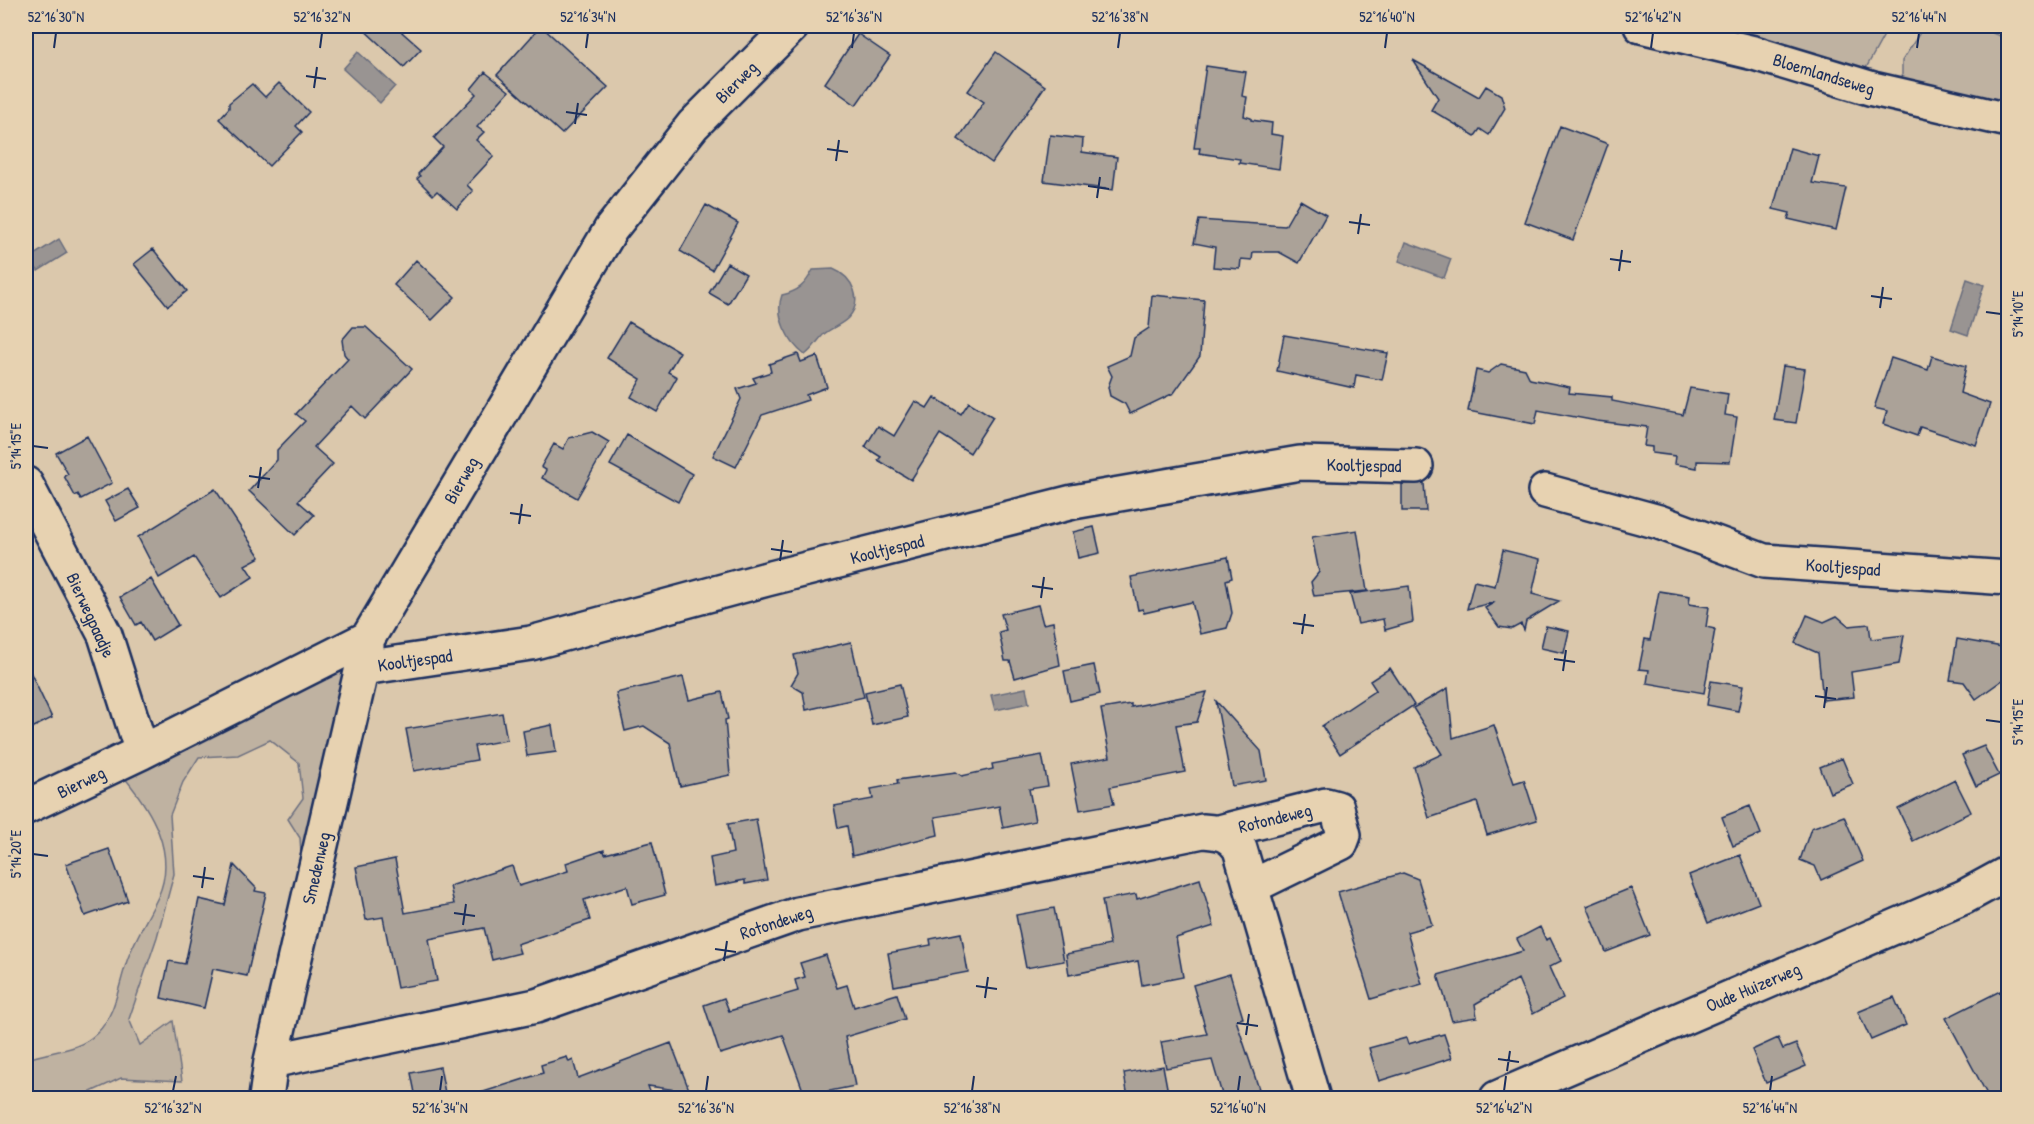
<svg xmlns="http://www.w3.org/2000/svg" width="2034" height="1124" viewBox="0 0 2034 1124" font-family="'Patrick Hand',sans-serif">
<rect width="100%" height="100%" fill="#dbc8ac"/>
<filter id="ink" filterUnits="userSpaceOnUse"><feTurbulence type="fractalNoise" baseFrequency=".0167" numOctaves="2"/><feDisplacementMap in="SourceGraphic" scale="12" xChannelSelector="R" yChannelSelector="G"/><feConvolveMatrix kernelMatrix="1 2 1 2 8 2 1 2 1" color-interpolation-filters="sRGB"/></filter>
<g filter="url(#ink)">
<path fill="#bfb2a1" stroke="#6d7080" stroke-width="1.5" d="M 1673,26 L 1889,26 L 1860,79 Z
M 1924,26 L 1974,26 L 2008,39 L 2008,112 L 1902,88 L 1902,61 Z
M 352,660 L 303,885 L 300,838 L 288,819 L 303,798 L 299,763 L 270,740 L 238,755 L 199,757 L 183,782 L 170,815 L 174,874 L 157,937 L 129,1019 L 140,1045 L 173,1021 L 182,1081 L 121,1078 L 78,1098 L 26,1098 L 26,1060 C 49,1050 77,1053 97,1033 C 116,1015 119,982 128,958 C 136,937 148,918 158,897 C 178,853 151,810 124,777 Z"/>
<path fill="#999492" stroke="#676c7d" stroke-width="1.5" d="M 358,52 L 395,86 L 380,103 L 343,69 Z
M 59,239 L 67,253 L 38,271 L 29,258 Z
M 1406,242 L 1451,259 L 1444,278 L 1399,261 Z
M 833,269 C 853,277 864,301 848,318 C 841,325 831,328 824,334 C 817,341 813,349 805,355 C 788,342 774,316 782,295 C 799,291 805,285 813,270 Z
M 1967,279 L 1984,285 L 1968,335 L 1951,329 Z
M 1026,688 L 1029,703 L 995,710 L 991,695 Z"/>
<path fill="#aba298" stroke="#1b2f5e" stroke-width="1.5" d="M 360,26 L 395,26 L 421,49 L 404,67 Z
M 541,26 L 608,87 L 562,134 L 497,75 Z
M 858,34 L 890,56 L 856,105 L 825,83 Z
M 996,52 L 1045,86 L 992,163 L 958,139 L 984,102 L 968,91 Z
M 1413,60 L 1479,97 L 1486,86 L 1501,95 L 1505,108 L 1489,135 L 1480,129 L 1475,136 L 1431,110 L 1438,98 Z
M 1206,66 L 1246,72 L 1242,96 L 1247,97 L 1244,116 L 1251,118 L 1251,120 L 1272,123 L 1271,134 L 1283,136 L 1279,169 L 1239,163 L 1240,159 L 1199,153 L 1200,148 L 1194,148 Z
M 485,72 L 509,91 L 477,127 L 484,132 L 476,140 L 494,156 L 467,185 L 473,191 L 457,209 L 437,191 L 433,195 L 417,179 L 420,176 L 418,174 L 443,147 L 434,138 L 476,94 L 471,89 Z
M 279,83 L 309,112 L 296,126 L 302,132 L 269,166 L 219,119 L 229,108 L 229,103 L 252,84 L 265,97 Z
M 1560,126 L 1608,144 L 1573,240 L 1525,222 Z
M 1050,135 L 1083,139 L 1082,152 L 1117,157 L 1113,190 L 1044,181 Z
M 1790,148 L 1819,156 L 1812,183 L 1846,188 L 1836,230 L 1788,219 L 1790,213 L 1773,209 Z
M 1300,200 L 1326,215 L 1299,263 L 1279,252 L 1253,252 L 1252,260 L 1241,259 L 1240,269 L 1213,267 L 1215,247 L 1194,243 L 1199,220 L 1285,226 Z
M 706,205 L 738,223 L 712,270 L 680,251 Z
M 153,249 L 187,291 L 168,306 L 134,264 Z
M 416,260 L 455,297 L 432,320 L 394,285 Z
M 727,263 L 746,274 L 728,304 L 709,293 Z
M 1152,295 L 1204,300 L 1200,356 L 1174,393 L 1130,414 L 1125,404 L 1110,396 L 1108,387 L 1112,376 L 1107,366 L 1130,356 L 1134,338 L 1149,328 Z
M 629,322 L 680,352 L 668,372 L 677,377 L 657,412 L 631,397 L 641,379 L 607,358 Z
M 353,327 L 366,327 L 412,369 L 365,419 L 352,406 L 314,447 L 333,464 L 298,501 L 314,515 L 295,535 L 249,491 L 277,460 L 277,450 L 305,421 L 296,414 L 348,359 L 344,354 L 342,340 Z
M 1284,335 L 1388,353 L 1382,380 L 1356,375 L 1354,388 L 1277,371 Z
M 798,354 L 801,362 L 817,356 L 827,387 L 806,395 L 808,400 L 762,415 L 736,467 L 713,456 L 741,399 L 737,389 L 756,383 L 753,378 L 771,372 L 769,364 Z
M 1932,356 L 1966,366 L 1960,393 L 1990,404 L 1976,445 L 1920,427 L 1917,436 L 1883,424 L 1887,411 L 1874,408 L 1891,358 L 1928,370 Z
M 1501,364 L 1525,369 L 1530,379 L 1570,387 L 1569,393 L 1612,397 L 1612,401 L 1683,415 L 1690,388 L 1728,394 L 1725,415 L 1737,417 L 1730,462 L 1697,461 L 1697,468 L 1674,464 L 1675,456 L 1652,453 L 1652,447 L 1644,446 L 1647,427 L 1597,421 L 1538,410 L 1535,424 L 1468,411 L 1476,370 L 1488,373 Z
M 1783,366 L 1805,369 L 1796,423 L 1774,420 Z
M 934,397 L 961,414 L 969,402 L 993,417 L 970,453 L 940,434 L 911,480 L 878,460 L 881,457 L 865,447 L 878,426 L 894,436 L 915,401 L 927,408 Z
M 592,432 L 609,442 L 577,498 L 542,478 L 546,470 L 541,467 L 554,444 L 563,449 L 569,438 Z
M 627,435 L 692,474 L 678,502 L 610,465 Z
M 87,436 L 112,483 L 81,499 L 78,494 L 75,496 L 64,476 L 68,474 L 56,453 Z
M 1424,483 L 1426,511 L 1402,511 L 1402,484 Z
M 128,489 L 140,508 L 116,521 L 105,501 Z
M 215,489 L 260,557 L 245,565 L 253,577 L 221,598 L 194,557 L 159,578 L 138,537 Z
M 1094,527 L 1100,553 L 1078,558 L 1073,532 Z
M 1357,530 L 1367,591 L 1314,596 L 1311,582 L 1319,572 L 1312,537 Z
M 1503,550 L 1540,559 L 1532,594 L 1559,601 L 1526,621 L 1524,630 L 1521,624 L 1512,629 L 1499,627 L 1485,608 L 1495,602 L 1467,609 L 1474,581 L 1495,586 Z
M 1228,557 L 1232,578 L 1226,580 L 1232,613 L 1227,628 L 1200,634 L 1192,602 L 1144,613 L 1143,609 L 1138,610 L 1131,577 Z
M 151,579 L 178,625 L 152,641 L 141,622 L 136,625 L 120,597 Z
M 1409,586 L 1413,622 L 1385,630 L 1383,619 L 1358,624 L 1350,594 Z
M 1659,591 L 1690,596 L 1689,604 L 1709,607 L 1706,627 L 1715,629 L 1704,693 L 1647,683 L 1649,670 L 1639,669 L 1645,639 L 1650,640 Z
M 1038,605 L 1043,624 L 1053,622 L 1060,665 L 1015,678 L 1010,661 L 1005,661 L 999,632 L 1006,630 L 1001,614 Z
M 1807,615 L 1824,622 L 1837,616 L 1849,626 L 1869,624 L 1871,639 L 1904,635 L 1899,664 L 1851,672 L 1854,697 L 1823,700 L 1818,653 L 1795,643 Z
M 1546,626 L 1569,631 L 1564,653 L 1541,648 Z
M 1957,639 L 2008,648 L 2008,676 L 1976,699 L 1964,682 L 1950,680 Z
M 851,642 L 864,697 L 806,710 L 803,692 L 791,685 L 798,673 L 794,655 Z
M 26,663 L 52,718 L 26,731 Z
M 1094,665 L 1100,694 L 1070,701 L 1064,671 Z
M 1390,668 L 1414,705 L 1340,754 L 1322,726 L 1376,690 L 1370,681 Z
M 683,677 L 689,700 L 722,692 L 728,719 L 725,720 L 730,775 L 680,786 L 670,743 L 644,726 L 625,731 L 616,693 Z
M 1711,681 L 1743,686 L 1738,711 L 1707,705 Z
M 900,684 L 908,717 L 872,725 L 865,692 Z
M 1448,688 L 1453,738 L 1494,725 L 1514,783 L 1524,780 L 1537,820 L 1487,835 L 1477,802 L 1429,818 L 1414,767 L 1442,754 L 1413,708 Z
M 1207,692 L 1197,722 L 1176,725 L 1185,772 L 1110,787 L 1114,804 L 1080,810 L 1071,764 L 1110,757 L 1101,709 L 1131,704 L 1131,707 Z
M 1216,701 L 1261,751 L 1266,780 L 1232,786 Z
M 502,713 L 507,740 L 474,746 L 477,760 L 414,771 L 406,729 Z
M 552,725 L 556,752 L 527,756 L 523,731 Z
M 1984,746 L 1999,775 L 1976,786 L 1962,755 Z
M 1042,755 L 1048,786 L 1029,789 L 1035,821 L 1003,828 L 999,806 L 935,817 L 938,835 L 852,856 L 847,826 L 838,828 L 834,806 L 873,799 L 871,789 L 898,784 L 897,780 L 956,772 L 962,776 L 993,769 L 992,764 Z
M 1842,758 L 1853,784 L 1830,793 L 1820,767 Z
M 1955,780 L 1971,812 L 1913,841 L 1898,809 Z
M 1750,806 L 1761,834 L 1733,846 L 1722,817 Z
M 1844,816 L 1863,861 L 1821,880 L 1815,866 L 1800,860 L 1811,828 Z
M 756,819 L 767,880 L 745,884 L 745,880 L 715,886 L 710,858 L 733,853 L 728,824 Z
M 652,842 L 665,895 L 632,904 L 627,886 L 584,900 L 590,920 L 517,944 L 520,953 L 492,960 L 484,928 L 429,939 L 437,981 L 397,988 L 383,917 L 366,920 L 356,867 L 395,859 L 405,913 L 454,904 L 450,886 L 512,866 L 519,886 L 568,871 L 566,863 L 604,850 L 605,854 Z
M 109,849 L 128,901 L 85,916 L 66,864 Z
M 1740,855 L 1759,903 L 1708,923 L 1689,875 Z
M 234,865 L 256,888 L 255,891 L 266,893 L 247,976 L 213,969 L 204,1008 L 161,998 L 169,961 L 185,964 L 199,899 L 225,905 Z
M 1403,873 L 1418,879 L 1432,925 L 1407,932 L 1422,984 L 1371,999 L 1338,892 Z
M 1200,879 L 1214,926 L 1176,938 L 1183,977 L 1142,985 L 1138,961 L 1069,975 L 1066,954 L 1110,945 L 1102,900 L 1136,894 L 1137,899 Z
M 1631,888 L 1650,935 L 1606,952 L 1587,906 Z
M 1054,908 L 1064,961 L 1026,968 L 1016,915 Z
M 1540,927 L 1546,940 L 1550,938 L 1561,961 L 1549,967 L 1563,998 L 1533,1014 L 1518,979 L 1475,1004 L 1477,1017 L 1452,1021 L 1438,975 L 1523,951 L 1517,939 Z
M 961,933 L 968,972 L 894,986 L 888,953 L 931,945 L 930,939 Z
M 826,955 L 837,988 L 847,985 L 854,1007 L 897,994 L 905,1019 L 845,1037 L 855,1086 L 805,1096 L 783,1035 L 720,1054 L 704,1005 L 724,998 L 729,1011 L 798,991 L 795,980 L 805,977 L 800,963 Z
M 1230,974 L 1243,1018 L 1236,1020 L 1262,1098 L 1223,1098 L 1212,1060 L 1166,1068 L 1161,1042 L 1207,1034 L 1193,985 Z
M 2000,991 L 2008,1007 L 2008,1098 L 1989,1098 L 1946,1018 Z
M 1894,997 L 1906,1025 L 1871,1040 L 1858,1012 Z
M 1444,1034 L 1452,1058 L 1379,1081 L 1369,1048 L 1406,1038 L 1408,1044 Z
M 1778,1038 L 1783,1049 L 1796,1044 L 1806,1066 L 1766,1083 L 1752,1050 Z
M 671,1043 L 690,1092 L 648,1086 L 652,1098 L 478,1098 L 477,1094 L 543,1073 L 541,1065 L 567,1057 L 569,1062 L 573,1060 L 578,1078 Z
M 1163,1066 L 1169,1098 L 1128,1098 L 1124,1073 Z
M 440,1067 L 446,1098 L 416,1098 L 411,1073 Z"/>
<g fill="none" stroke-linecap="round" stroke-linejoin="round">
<defs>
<path id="minor" d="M 1641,26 L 1754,53 L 1873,89 L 2008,120
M 26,484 L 105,635 L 142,752
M 1545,491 L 1659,522 L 1764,561 L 2008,578
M 363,668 L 531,643 L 767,579 L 1073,502 L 1300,463 L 1416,466
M 26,807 L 142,752 L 368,638 L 611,229 L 693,125 L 792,26
M 1219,832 L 1326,805 L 1337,808 L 1344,835 L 1341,843 L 1251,887
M 271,1061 L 536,1006 L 798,914 L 1203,831 C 1220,832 1230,834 1240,849 L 1313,1098
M 266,1098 L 271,1061 L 367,646
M 1497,1098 L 1964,897 L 2008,873"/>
</defs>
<use href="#minor" stroke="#1b2f5e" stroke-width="38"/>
<use href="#minor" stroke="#e7d2b1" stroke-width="33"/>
</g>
</g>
<path fill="none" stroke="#1b2f5e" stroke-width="2" d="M 54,48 L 56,33M 320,48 L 322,33M 586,48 L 588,33M 852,48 L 854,33M 1118,48 L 1120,33M 1385,48 L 1387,33M 1651,48 L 1653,33M 1917,48 L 1919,33M 306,76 L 326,79M 314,88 L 317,67M 566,112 L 587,115M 575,124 L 578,103M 827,149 L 848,152M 836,161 L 839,140M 1088,186 L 1109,189M 1097,198 L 1100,177M 1349,222 L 1370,225M 1358,234 L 1361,214M 1610,259 L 1631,262M 1619,271 L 1622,250M 1871,296 L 1892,299M 1880,308 L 1883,287M 1986,312 L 2001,314M 33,446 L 48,448M 249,476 L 270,479M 258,488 L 261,467M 510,513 L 531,516M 519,524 L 522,504M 771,549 L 792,552M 780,561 L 783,540M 1032,586 L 1053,589M 1041,598 L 1044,577M 1293,623 L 1314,626M 1302,634 L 1305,614M 1554,659 L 1575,662M 1563,671 L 1566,650M 1815,696 L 1836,699M 1824,708 L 1827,687M 1986,720 L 2001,722M 33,854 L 48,856M 193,876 L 214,879M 202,888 L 205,867M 454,913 L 475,916M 463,925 L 466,904M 715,949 L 736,952M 724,961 L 727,941M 976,986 L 997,989M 985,998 L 988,977M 1237,1023 L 1258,1026M 1246,1035 L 1249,1014M 1498,1059 L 1519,1062M 1507,1071 L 1510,1051M 173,1091 L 176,1076M 440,1091 L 442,1076M 706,1091 L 708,1076M 972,1091 L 974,1076M 1238,1091 L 1240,1076M 1504,1091 L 1506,1076M 1770,1091 L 1772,1076"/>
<g text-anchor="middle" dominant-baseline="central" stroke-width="5" stroke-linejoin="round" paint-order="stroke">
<g font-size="18" fill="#1b2f5e" stroke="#e7d2b1">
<text transform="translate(1824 74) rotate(17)">Bloemlandseweg</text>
<text transform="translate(736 82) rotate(-45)">Bierweg</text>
<text transform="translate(1364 465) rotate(1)">Kooltjespad</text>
<text transform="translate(461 480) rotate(-60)">Bierweg</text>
<text transform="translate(887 549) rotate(-14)">Kooltjespad</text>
<text transform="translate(1843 567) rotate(4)">Kooltjespad</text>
<text transform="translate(91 615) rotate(65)">Bierwegpaadje</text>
<text transform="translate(415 660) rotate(-8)">Kooltjespad</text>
<text transform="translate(81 782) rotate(-26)">Bierweg</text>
<text transform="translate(1275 818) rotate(-14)">Rotondeweg</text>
<text transform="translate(316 868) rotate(-77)">Smedenweg</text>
<text transform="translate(776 922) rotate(-18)">Rotondeweg</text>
<text transform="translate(1753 987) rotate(-23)">Oude Huizerweg</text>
</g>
</g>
<rect width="2034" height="1124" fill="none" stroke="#e7d2b1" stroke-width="66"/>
<rect x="33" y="33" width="1968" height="1058" fill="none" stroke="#1b2f5e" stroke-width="2"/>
<g font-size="15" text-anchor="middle" fill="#1b2f5e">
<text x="56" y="22">52°16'30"N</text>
<text x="322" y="22">52°16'32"N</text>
<text x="588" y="22">52°16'34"N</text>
<text x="854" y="22">52°16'36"N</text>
<text x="1120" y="22">52°16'38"N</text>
<text x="1387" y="22">52°16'40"N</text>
<text x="1653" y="22">52°16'42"N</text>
<text x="1919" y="22">52°16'44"N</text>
<text transform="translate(2018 314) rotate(-90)" y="5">5°14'10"E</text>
<text transform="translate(16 446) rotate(-90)" y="5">5°14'15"E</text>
<text transform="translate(2018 722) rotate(-90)" y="5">5°14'15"E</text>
<text transform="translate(16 854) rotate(-90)" y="5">5°14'20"E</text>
<text x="173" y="1113">52°16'32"N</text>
<text x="440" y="1113">52°16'34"N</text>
<text x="706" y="1113">52°16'36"N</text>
<text x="972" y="1113">52°16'38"N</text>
<text x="1238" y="1113">52°16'40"N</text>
<text x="1504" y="1113">52°16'42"N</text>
<text x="1770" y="1113">52°16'44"N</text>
</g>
</svg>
